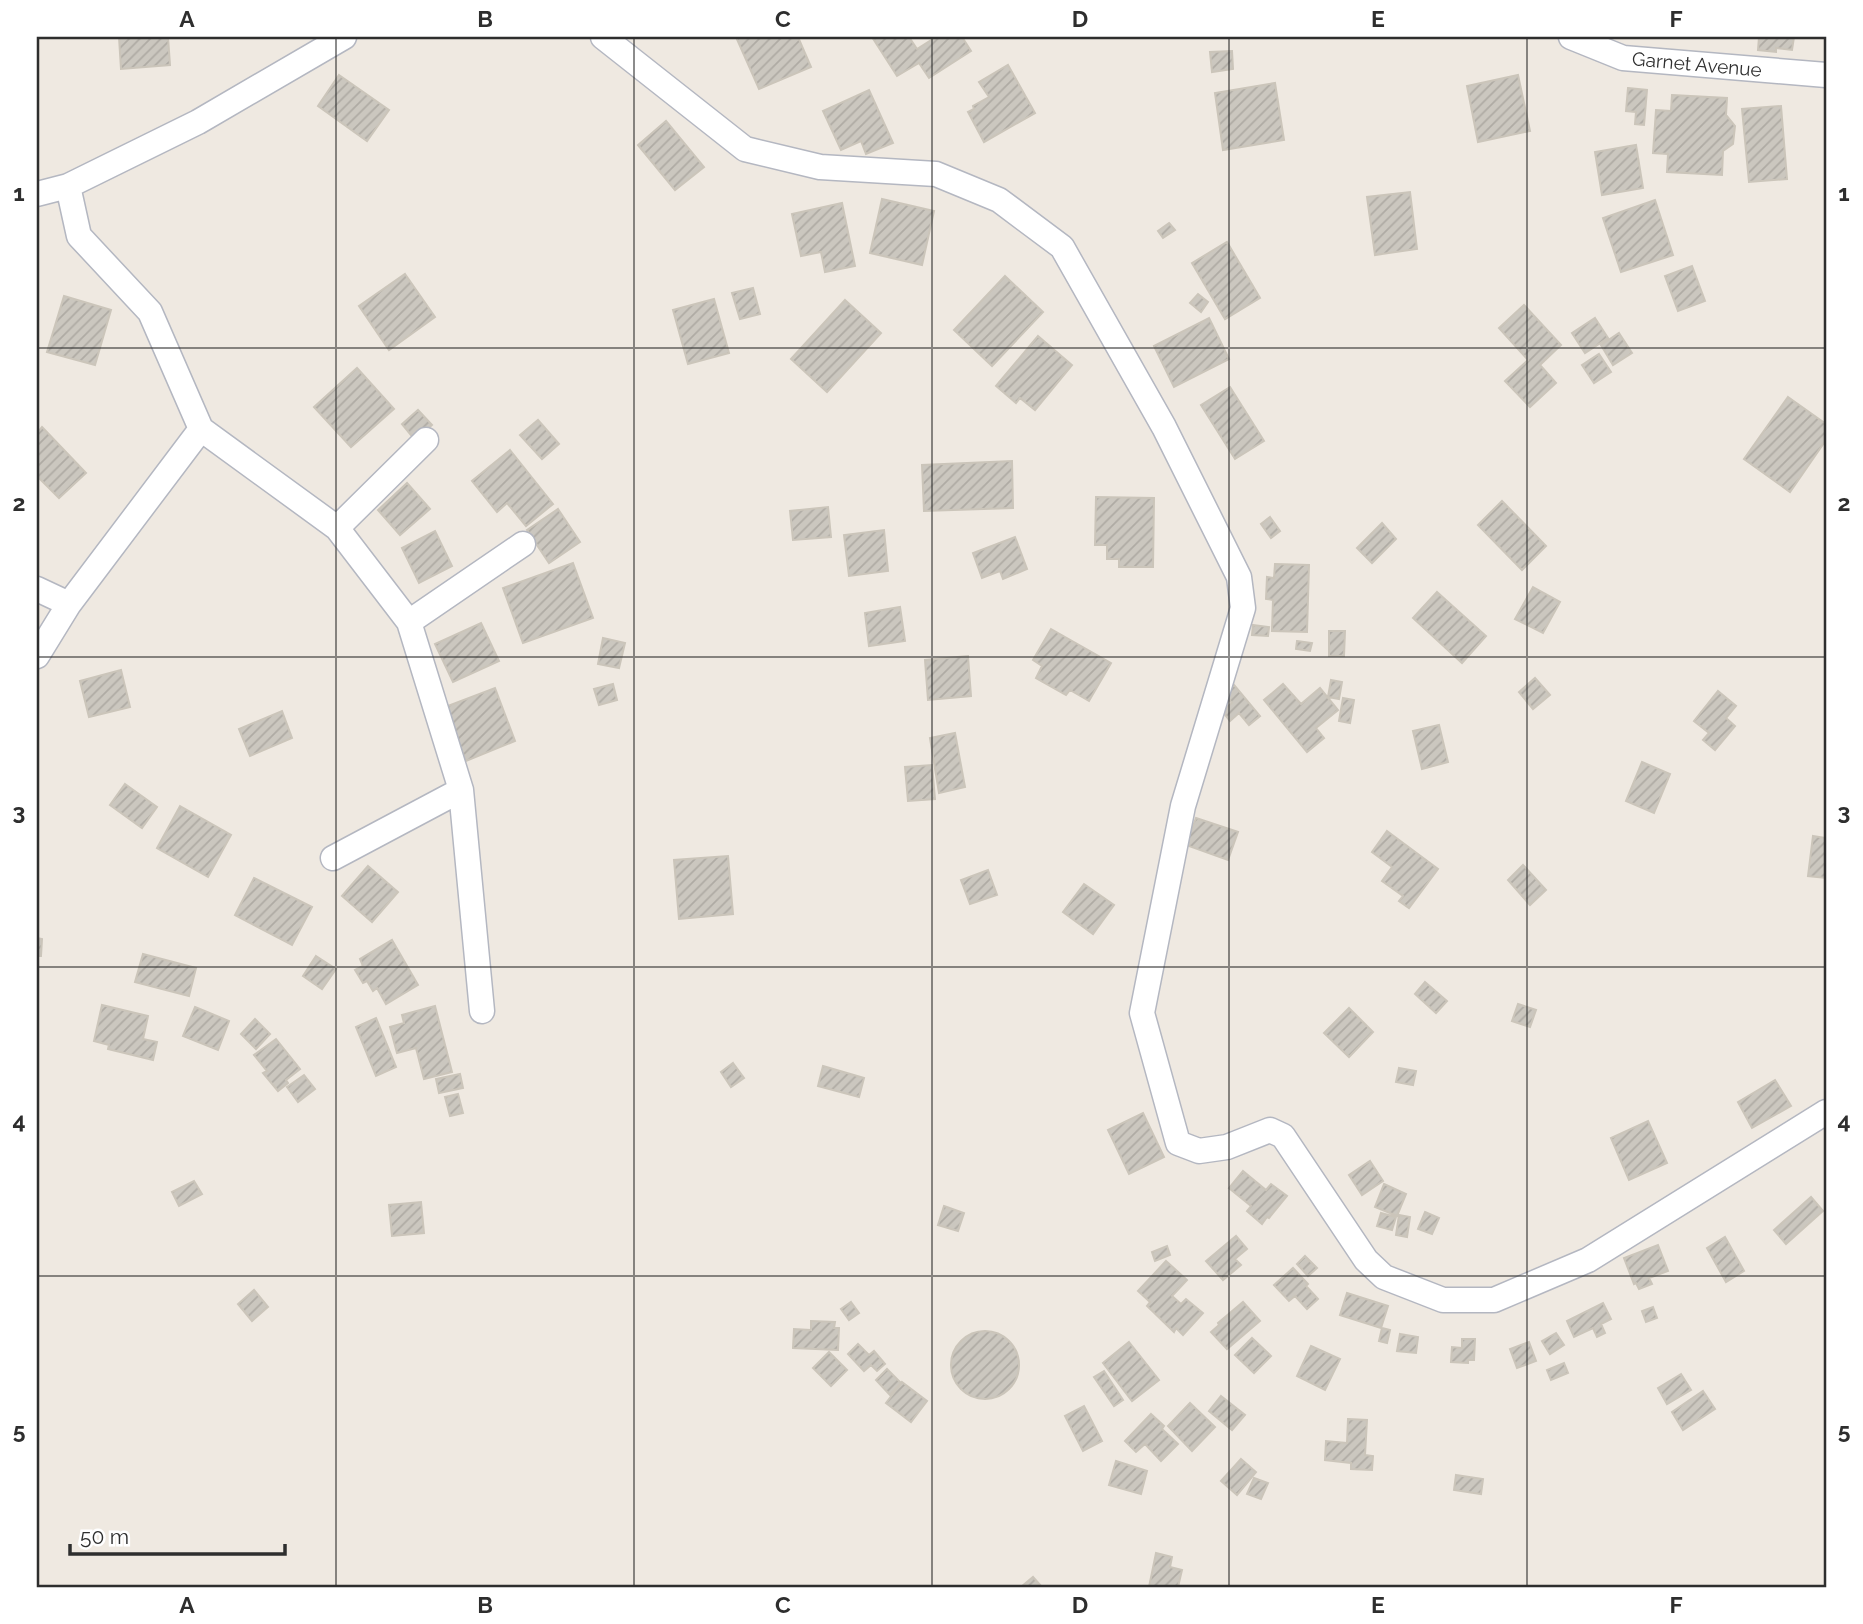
<svg xmlns="http://www.w3.org/2000/svg" width="1863" height="1624" viewBox="0 0 1863 1624" font-family="Raleway,sans-serif">
<defs>
<pattern id="building-hatch" width="6" height="6" patternUnits="userSpaceOnUse" patternTransform="scale(1.75)"><rect width="6" height="6" fill="#cbc7bf"/><path d="M-1 1l2-2M0 6l6-6M5 7l2-2" fill="none" stroke="#afaba4"/></pattern>
</defs>
<rect width="100%" height="100%" fill="#efe9e1"/>
<path fill="url(#building-hatch)" stroke="#cbc5ba" stroke-width="2" d="M 119,37 L 168,37 L 170,65 L 121,69 Z
M 736,37 L 798,37 L 811,67 L 759,89 Z
M 872,37 L 909,37 L 917,49 L 936,37 L 962,37 L 971,51 L 929,78 L 919,63 L 897,76 Z
M 1759,37 L 1794,37 L 1792,50 L 1776,48 L 1776,52 L 1758,50 Z
M 1232,51 L 1233,69 L 1212,72 L 1210,52 Z
M 1008,65 L 1035,113 L 984,142 L 968,112 L 974,109 L 973,106 L 989,97 L 979,82 Z
M 339,75 L 389,110 L 367,141 L 318,106 Z
M 1518,75 L 1530,131 L 1478,142 L 1467,86 Z
M 1275,83 L 1284,140 L 1223,150 L 1215,93 Z
M 1628,88 L 1647,90 L 1644,125 L 1635,124 L 1636,112 L 1626,111 Z
M 869,90 L 893,143 L 866,154 L 861,141 L 841,150 L 823,111 Z
M 1672,95 L 1727,98 L 1726,115 L 1735,126 L 1733,144 L 1723,151 L 1722,175 L 1667,172 L 1668,154 L 1653,153 L 1656,110 L 1671,111 Z
M 1781,106 L 1787,179 L 1749,182 L 1742,109 Z
M 666,121 L 704,167 L 675,190 L 638,145 Z
M 1636,145 L 1643,188 L 1602,195 L 1595,152 Z
M 1410,192 L 1417,249 L 1375,255 L 1367,197 Z
M 882,199 L 934,211 L 922,265 L 870,253 Z
M 1655,200 L 1673,255 L 1621,272 L 1603,218 Z
M 842,203 L 855,266 L 825,272 L 821,252 L 801,256 L 792,214 Z
M 1169,223 L 1175,230 L 1163,238 L 1158,231 Z
M 1227,242 L 1260,298 L 1225,319 L 1192,263 Z
M 1692,266 L 1705,301 L 1678,311 L 1665,276 Z
M 405,274 L 435,317 L 389,350 L 359,306 Z
M 1005,276 L 1043,312 L 992,366 L 954,330 Z
M 753,288 L 760,314 L 740,319 L 732,293 Z
M 1198,294 L 1208,302 L 1201,312 L 1190,303 Z
M 64,296 L 111,310 L 95,365 L 47,352 Z
M 714,299 L 729,353 L 688,364 L 673,310 Z
M 845,300 L 881,333 L 827,392 L 791,359 Z
M 1524,305 L 1561,345 L 1540,365 L 1556,383 L 1530,407 L 1505,381 L 1528,360 L 1499,328 Z
M 1209,318 L 1229,359 L 1174,387 L 1154,346 Z
M 1595,318 L 1608,338 L 1585,353 L 1572,333 Z
M 1619,333 L 1632,353 L 1613,365 L 1601,345 Z
M 1038,336 L 1072,365 L 1035,410 L 1020,398 L 1016,403 L 996,386 Z
M 1599,354 L 1611,372 L 1594,383 L 1582,365 Z
M 357,368 L 394,409 L 351,447 L 314,407 Z
M 1230,387 L 1264,441 L 1235,459 L 1201,405 Z
M 1788,397 L 1826,424 L 1826,440 L 1790,492 L 1744,459 Z
M 418,410 L 432,425 L 415,440 L 402,424 Z
M 538,420 L 559,444 L 542,459 L 520,435 Z
M 42,427 L 86,473 L 59,498 L 37,476 L 37,433 Z
M 510,450 L 553,504 L 526,526 L 507,503 L 497,512 L 472,481 Z
M 1012,461 L 1013,508 L 924,511 L 922,465 Z
M 407,483 L 430,509 L 400,535 L 378,510 Z
M 1096,497 L 1154,498 L 1153,567 L 1119,567 L 1119,559 L 1107,559 L 1107,545 L 1095,545 Z
M 1502,501 L 1546,546 L 1522,570 L 1478,525 Z
M 828,507 L 831,537 L 793,540 L 790,511 Z
M 558,509 L 580,542 L 549,563 L 527,530 Z
M 1270,517 L 1280,531 L 1271,538 L 1261,524 Z
M 1382,523 L 1396,539 L 1372,563 L 1357,548 Z
M 884,530 L 888,571 L 849,576 L 844,535 Z
M 435,531 L 452,566 L 419,583 L 402,548 Z
M 1015,537 L 1027,569 L 1003,579 L 1000,571 L 982,578 L 973,553 Z
M 573,563 L 593,618 L 523,643 L 503,588 Z
M 1275,564 L 1309,565 L 1307,632 L 1272,631 L 1273,600 L 1266,599 L 1267,577 L 1274,578 Z
M 1533,587 L 1560,602 L 1543,633 L 1515,619 Z
M 1437,592 L 1486,636 L 1462,663 L 1413,618 Z
M 900,607 L 905,641 L 869,646 L 865,613 Z
M 481,623 L 499,661 L 453,682 L 435,644 Z
M 1253,625 L 1269,627 L 1268,636 L 1252,635 Z
M 1051,629 L 1111,663 L 1089,701 L 1070,690 L 1066,695 L 1036,678 L 1042,666 L 1033,660 Z
M 1329,631 L 1345,631 L 1344,656 L 1329,656 Z
M 603,638 L 625,643 L 619,668 L 598,664 Z
M 1297,641 L 1312,643 L 1310,651 L 1296,649 Z
M 968,656 L 971,696 L 928,700 L 925,660 Z
M 121,670 L 130,707 L 89,717 L 80,681 Z
M 1535,678 L 1550,695 L 1533,709 L 1519,692 Z
M 1331,680 L 1342,682 L 1339,699 L 1328,697 Z
M 613,684 L 617,700 L 599,705 L 594,689 Z
M 1283,684 L 1301,704 L 1320,688 L 1338,710 L 1316,728 L 1324,738 L 1307,752 L 1264,700 Z
M 1234,685 L 1260,716 L 1249,725 L 1239,713 L 1230,721 L 1222,711 L 1232,703 L 1224,694 Z
M 495,688 L 515,741 L 466,761 L 445,707 Z
M 1718,691 L 1736,706 L 1726,718 L 1735,726 L 1715,750 L 1703,740 L 1709,733 L 1694,721 Z
M 1343,698 L 1354,700 L 1350,723 L 1339,721 Z
M 282,711 L 292,738 L 250,756 L 239,729 Z
M 1439,725 L 1448,762 L 1422,769 L 1413,731 Z
M 955,733 L 965,787 L 939,793 L 930,738 Z
M 1642,762 L 1670,774 L 1654,813 L 1626,801 Z
M 932,765 L 935,799 L 908,801 L 905,767 Z
M 125,784 L 157,807 L 142,828 L 110,805 Z
M 180,806 L 231,835 L 208,877 L 157,848 Z
M 1196,818 L 1238,832 L 1228,860 L 1186,845 Z
M 1387,831 L 1438,869 L 1409,908 L 1399,901 L 1403,896 L 1382,881 L 1392,867 L 1372,852 Z
M 1813,836 L 1826,838 L 1826,878 L 1808,876 Z
M 728,856 L 733,914 L 679,919 L 674,860 Z
M 1523,865 L 1546,890 L 1530,905 L 1508,880 Z
M 368,866 L 398,892 L 372,922 L 342,896 Z
M 988,870 L 997,895 L 970,904 L 961,880 Z
M 254,878 L 312,907 L 292,945 L 235,915 Z
M 1084,884 L 1114,905 L 1093,934 L 1063,912 Z
M 37,938 L 42,939 L 41,956 L 37,956 Z
M 392,940 L 418,985 L 386,1004 L 377,988 L 373,991 L 367,981 L 363,983 L 355,970 L 363,966 L 360,959 Z
M 143,954 L 196,968 L 189,996 L 135,982 Z
M 316,956 L 336,969 L 322,989 L 303,976 Z
M 1425,982 L 1447,1001 L 1436,1013 L 1415,994 Z
M 1518,1004 L 1536,1010 L 1530,1027 L 1512,1021 Z
M 102,1005 L 148,1016 L 143,1039 L 157,1042 L 153,1060 L 108,1049 L 109,1045 L 94,1041 Z
M 435,1006 L 452,1072 L 424,1079 L 416,1048 L 397,1053 L 390,1027 L 404,1023 L 402,1015 Z
M 195,1007 L 229,1021 L 218,1050 L 183,1036 Z
M 1349,1008 L 1373,1032 L 1349,1057 L 1324,1033 Z
M 376,1018 L 396,1067 L 376,1076 L 356,1027 Z
M 255,1019 L 270,1034 L 256,1049 L 241,1034 Z
M 276,1039 L 300,1069 L 286,1080 L 288,1083 L 278,1091 L 263,1073 L 267,1071 L 254,1055 Z
M 733,1063 L 744,1078 L 731,1087 L 721,1072 Z
M 823,1066 L 864,1078 L 859,1097 L 818,1086 Z
M 1399,1068 L 1416,1071 L 1413,1085 L 1396,1082 Z
M 460,1074 L 463,1088 L 439,1093 L 436,1079 Z
M 304,1075 L 315,1089 L 298,1102 L 287,1087 Z
M 1775,1080 L 1791,1106 L 1752,1128 L 1738,1102 Z
M 458,1094 L 463,1113 L 450,1116 L 445,1097 Z
M 1143,1113 L 1164,1157 L 1129,1174 L 1108,1130 Z
M 1648,1121 L 1667,1163 L 1629,1180 L 1611,1138 Z
M 1370,1161 L 1383,1181 L 1362,1195 L 1349,1175 Z
M 1243,1171 L 1266,1190 L 1271,1184 L 1287,1196 L 1269,1218 L 1267,1217 L 1262,1224 L 1247,1211 L 1251,1206 L 1229,1188 Z
M 194,1181 L 202,1194 L 179,1206 L 172,1192 Z
M 1384,1184 L 1406,1194 L 1397,1216 L 1375,1207 Z
M 1811,1197 L 1823,1211 L 1786,1244 L 1774,1230 Z
M 421,1202 L 424,1233 L 392,1236 L 389,1205 Z
M 944,1206 L 964,1213 L 958,1231 L 938,1225 Z
M 1425,1212 L 1439,1218 L 1432,1234 L 1418,1229 Z
M 1381,1213 L 1396,1217 L 1392,1230 L 1377,1226 Z
M 1399,1215 L 1410,1217 L 1407,1237 L 1396,1235 Z
M 1236,1236 L 1247,1249 L 1235,1259 L 1241,1265 L 1223,1280 L 1206,1261 Z
M 1725,1237 L 1744,1271 L 1726,1282 L 1707,1248 Z
M 1658,1245 L 1668,1271 L 1649,1278 L 1652,1284 L 1639,1289 L 1636,1283 L 1634,1284 L 1624,1258 Z
M 1167,1246 L 1170,1255 L 1155,1261 L 1152,1252 Z
M 1305,1256 L 1317,1268 L 1308,1276 L 1297,1264 Z
M 1166,1261 L 1187,1280 L 1172,1296 L 1181,1304 L 1186,1299 L 1203,1313 L 1183,1335 L 1176,1328 L 1174,1332 L 1147,1306 L 1150,1302 L 1138,1291 Z
M 1293,1268 L 1308,1284 L 1306,1286 L 1318,1299 L 1307,1309 L 1295,1296 L 1289,1301 L 1274,1285 Z
M 254,1290 L 268,1307 L 252,1321 L 238,1304 Z
M 1347,1293 L 1388,1306 L 1381,1328 L 1340,1315 Z
M 851,1302 L 859,1313 L 849,1320 L 841,1309 Z
M 1243,1302 L 1260,1321 L 1227,1349 L 1211,1332 L 1219,1325 L 1218,1323 Z
M 1603,1303 L 1611,1319 L 1601,1324 L 1605,1333 L 1597,1337 L 1593,1328 L 1574,1337 L 1567,1321 Z
M 1653,1307 L 1657,1318 L 1646,1322 L 1642,1311 Z
M 811,1321 L 835,1322 L 834,1328 L 839,1328 L 838,1350 L 793,1348 L 794,1329 L 811,1330 Z
M 1382,1328 L 1390,1330 L 1387,1343 L 1379,1341 Z
M951 1365a34 34 0 1 1 68 0a34 34 0 1 1-68 0Z
M 1556,1333 L 1564,1345 L 1550,1354 L 1542,1341 Z
M 1400,1334 L 1418,1337 L 1416,1353 L 1397,1351 Z
M 1252,1338 L 1271,1356 L 1254,1373 L 1235,1355 Z
M 1462,1339 L 1475,1339 L 1474,1360 L 1468,1360 L 1468,1363 L 1451,1362 L 1452,1347 L 1462,1348 Z
M 1129,1342 L 1159,1380 L 1132,1401 L 1103,1363 Z
M 1529,1342 L 1536,1361 L 1517,1368 L 1510,1349 Z
M 858,1344 L 869,1355 L 874,1351 L 885,1364 L 877,1371 L 871,1365 L 864,1371 L 848,1354 Z
M 1311,1346 L 1340,1359 L 1325,1390 L 1297,1376 Z
M 829,1352 L 847,1370 L 831,1386 L 813,1368 Z
M 1564,1363 L 1568,1373 L 1551,1380 L 1547,1370 Z
M 887,1369 L 901,1383 L 890,1395 L 876,1380 Z
M 1104,1371 L 1123,1400 L 1114,1406 L 1094,1377 Z
M 1681,1374 L 1691,1390 L 1667,1404 L 1658,1388 Z
M 902,1382 L 927,1401 L 911,1422 L 886,1403 Z
M 1703,1391 L 1715,1409 L 1683,1430 L 1672,1412 Z
M 1221,1396 L 1245,1415 L 1232,1430 L 1209,1411 Z
M 1190,1403 L 1215,1427 L 1192,1451 L 1168,1426 Z
M 1084,1406 L 1102,1441 L 1083,1451 L 1065,1416 Z
M 1151,1414 L 1164,1426 L 1162,1429 L 1178,1444 L 1161,1461 L 1145,1444 L 1136,1452 L 1125,1441 Z
M 1348,1419 L 1367,1420 L 1365,1455 L 1373,1456 L 1372,1470 L 1351,1469 L 1351,1463 L 1325,1460 L 1326,1441 L 1347,1443 Z
M 1241,1459 L 1256,1472 L 1237,1495 L 1221,1481 Z
M 1116,1461 L 1147,1471 L 1141,1494 L 1109,1485 Z
M 1456,1475 L 1483,1479 L 1481,1494 L 1454,1490 Z
M 1254,1478 L 1268,1483 L 1261,1499 L 1247,1494 Z
M 1156,1553 L 1172,1557 L 1170,1567 L 1182,1570 L 1178,1587 L 1149,1587 Z
M 1033,1577 L 1042,1587 L 1021,1587 Z"/>
<g fill="none" stroke-linecap="round" stroke-linejoin="round">
<defs>
<path id="minor" d="M 603,37 L 745,149 L 820,167 L 936,174 L 999,200 L 1062,247 L 1164,427 L 1239,577 L 1243,608 L 1183,806 L 1142,1013 L 1178,1143 L 1199,1151 L 1227,1147 L 1270,1130 L 1283,1136 L 1366,1260 L 1384,1277 L 1443,1300 L 1494,1300 L 1588,1260 L 1826,1112
M 1571,37 L 1623,58 L 1826,75
M 68,186 L 79,236 L 150,312 L 201,429 L 337,528 L 409,622 L 461,790 L 482,1011
M 37,194 L 68,186 L 198,122 L 344,37
M 337,528 L 426,440
M 37,589 L 69,604
M 409,622 L 523,544
M 37,656 L 69,604 L 201,429
M 333,858 L 461,790"/>
</defs>
<use href="#minor" stroke="#b4b7c1" stroke-width="27"/>
<use href="#minor" stroke="#fff" stroke-width="24"/>
</g>
<path fill="none" stroke="#2e2e2e" stroke-width="2" stroke-opacity="0.55" d="M 336,37 L 336,1587M 634,37 L 634,1587M 932,37 L 932,1587M 1229,37 L 1229,1587M 1527,37 L 1527,1587M 37,348 L 1826,348M 37,657 L 1826,657M 37,967 L 1826,967M 37,1276 L 1826,1276"/>
<g text-anchor="middle" dominant-baseline="central" stroke-width="7" stroke-linejoin="round" paint-order="stroke">
<g font-size="19" fill="#2e2e2e" stroke="#fff">
<text transform="translate(1697 64) rotate(5)">Garnet Avenue</text>
</g>
</g>
<rect width="1863" height="1624" fill="none" stroke="#ffffff" stroke-width="77"/>
<path d="M70 1544v10h215v-10" fill="none" stroke="#2e2e2e" stroke-width="3.5"/>
<text x="80" y="1544" font-size="21" fill="#2e2e2e" stroke="#ffffff" stroke-width="5" paint-order="stroke">50 m</text>
<rect x="38" y="38" width="1787" height="1548" fill="none" stroke="#2e2e2e" stroke-width="2.5"/>
<g font-size="23" text-anchor="middle" font-weight="bold" fill="#2e2e2e">
<text x="187" y="27">A</text>
<text x="485" y="27">B</text>
<text x="783" y="27">C</text>
<text x="1080" y="27">D</text>
<text x="1378" y="27">E</text>
<text x="1676" y="27">F</text>
<text x="19" y="201">1</text>
<text x="1844" y="201">1</text>
<text x="19" y="511">2</text>
<text x="1844" y="511">2</text>
<text x="19" y="820">3</text>
<text x="1844" y="820">3</text>
<text x="19" y="1129">4</text>
<text x="1844" y="1129">4</text>
<text x="19" y="1439">5</text>
<text x="1844" y="1439">5</text>
<text x="187" y="1613">A</text>
<text x="485" y="1613">B</text>
<text x="783" y="1613">C</text>
<text x="1080" y="1613">D</text>
<text x="1378" y="1613">E</text>
<text x="1676" y="1613">F</text>
</g>
</svg>
